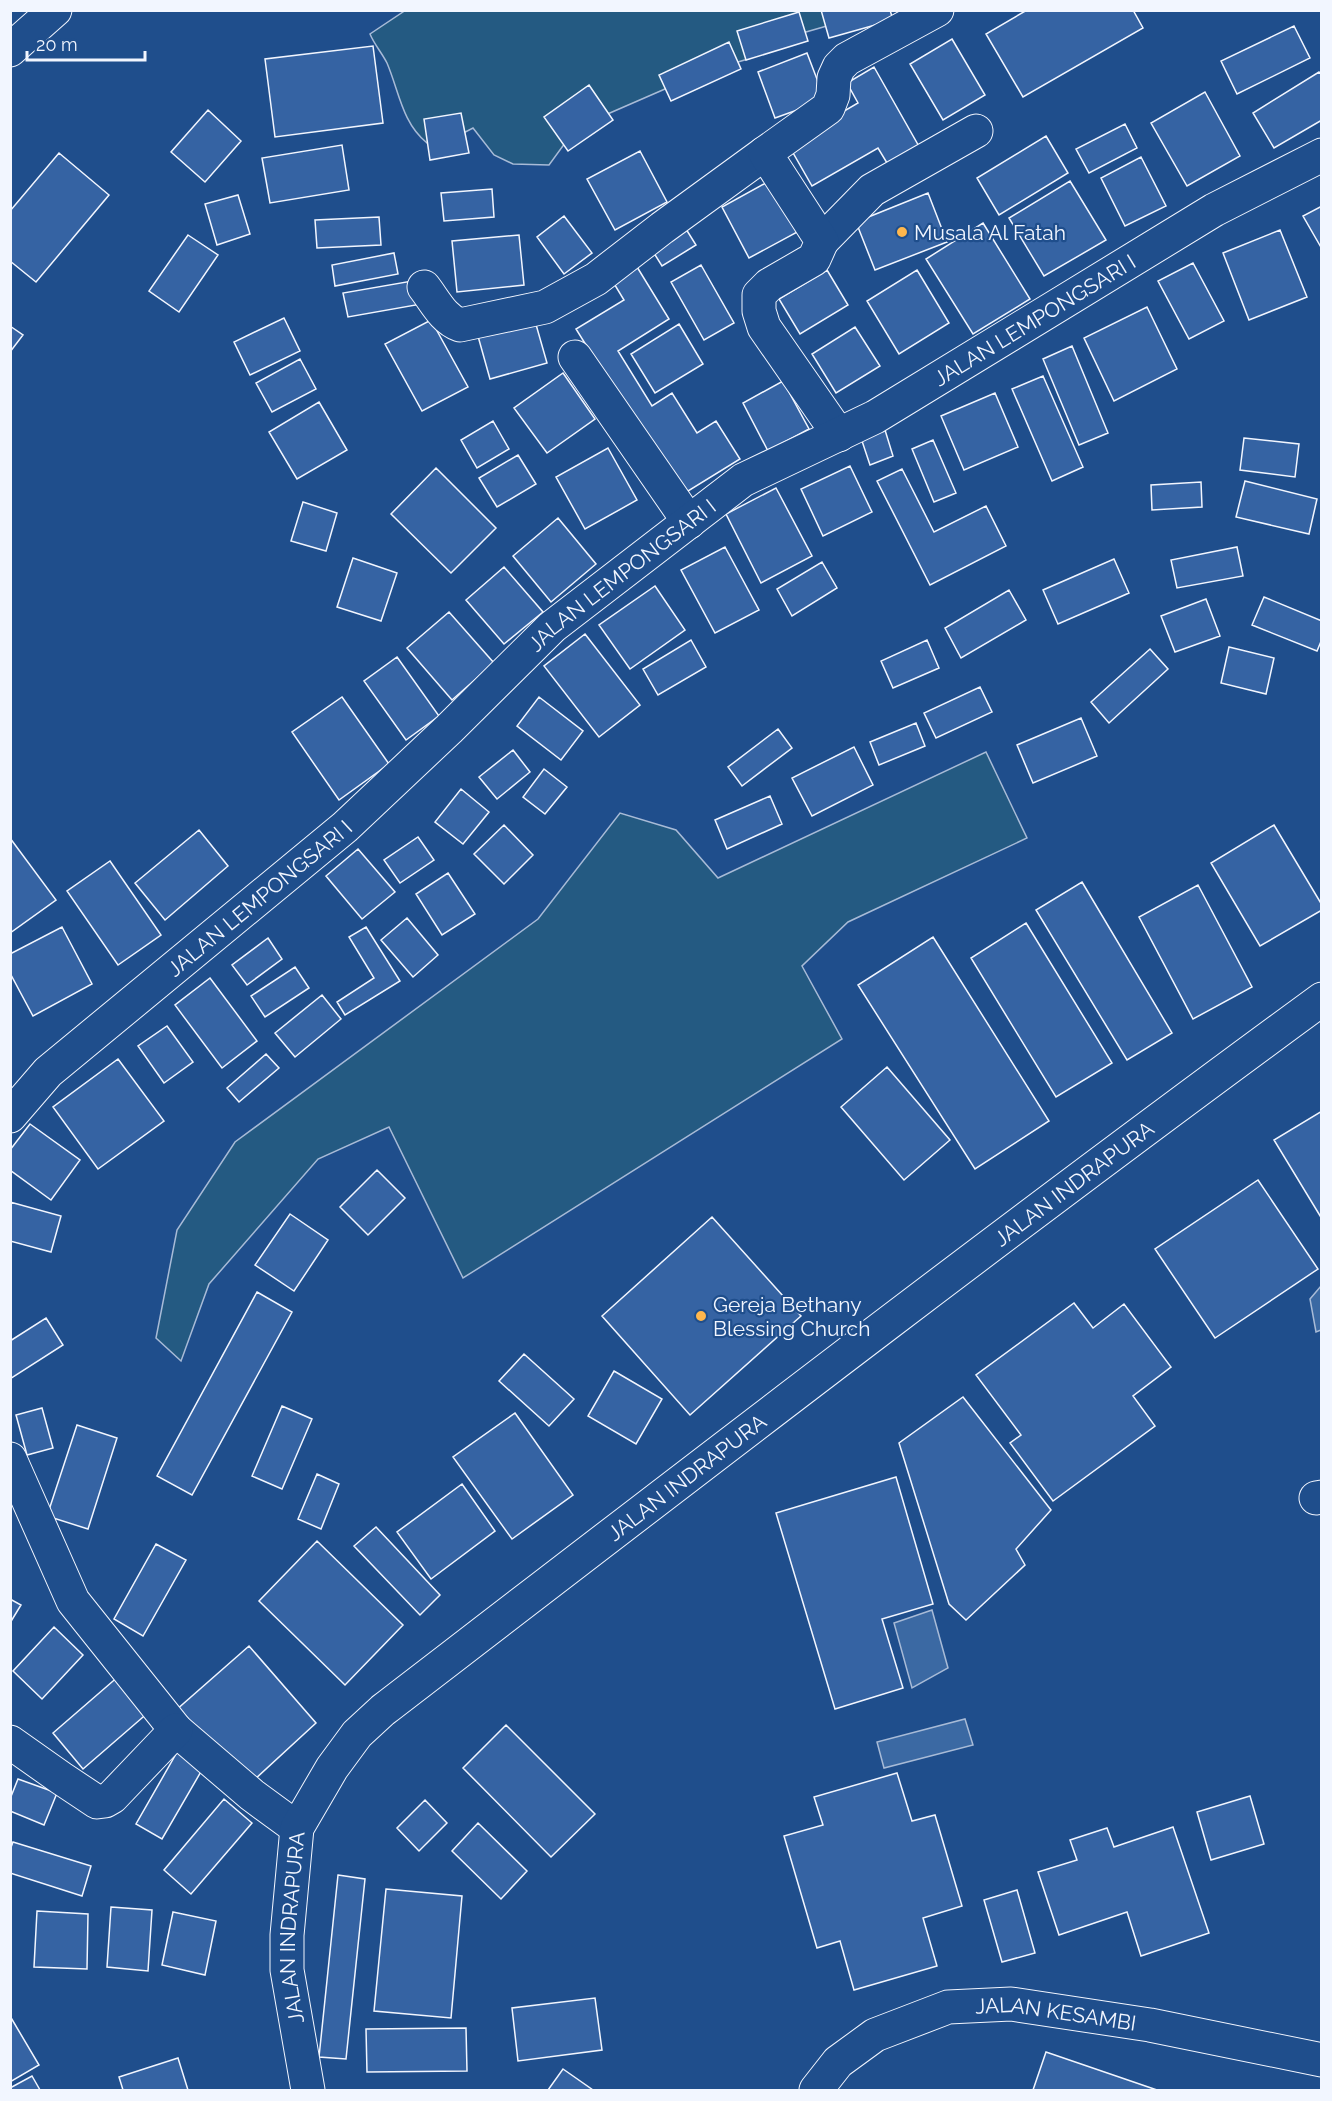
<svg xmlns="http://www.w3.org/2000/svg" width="1332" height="2101" viewBox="0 0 1332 2101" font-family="Raleway,sans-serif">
<rect width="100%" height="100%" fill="#1f4e8c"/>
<path fill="#245a82" stroke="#a8bbd7" stroke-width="1.5" d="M 406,10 L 879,11 L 799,34 L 748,59 L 704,72 L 603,116 L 565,143 L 549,165 L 513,164 L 494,155 L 473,128 L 450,140 L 427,143 C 402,123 399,91 387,63 C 382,53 374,44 370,34 Z
M 986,752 L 1027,838 L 848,922 L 802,966 L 842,1039 L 463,1278 L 389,1127 L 318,1159 L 209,1284 L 181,1361 L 156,1338 L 177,1230 L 235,1142 L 538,919 L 620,813 L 676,830 L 718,878 Z"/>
<path fill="#3b69a3" stroke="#a8bbd7" stroke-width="1.5" d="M 1321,1286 L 1321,1330 L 1316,1332 L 1310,1299 Z
M 932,1610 L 948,1668 L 912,1688 L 894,1623 Z
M 965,1719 L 973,1745 L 884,1768 L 877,1742 Z"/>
<path fill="#3563a3" stroke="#f2f6ff" stroke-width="1.5" d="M 821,10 L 890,10 L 893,20 L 829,38 Z
M 1027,10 L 1133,10 L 1143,28 L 1023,97 L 986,34 Z
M 799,12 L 808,41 L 746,60 L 737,31 Z
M 1294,26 L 1310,58 L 1237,94 L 1221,61 Z
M 952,39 L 985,95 L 943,120 L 910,64 Z
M 729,42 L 741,69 L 671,101 L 659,75 Z
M 373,46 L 383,123 L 275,137 L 265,59 Z
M 807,53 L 825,100 L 775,118 L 758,72 Z
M 874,67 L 921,150 L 890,168 L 878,148 L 812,186 L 788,144 L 858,103 L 847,83 Z
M 1319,72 L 1322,75 L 1322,120 L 1274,148 L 1253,113 Z
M 589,85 L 613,120 L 568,151 L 544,117 Z
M 1205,92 L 1240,156 L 1187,186 L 1151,123 Z
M 208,110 L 241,141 L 205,182 L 171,152 Z
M 461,113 L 469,153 L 430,160 L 424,119 Z
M 1125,124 L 1137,148 L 1089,173 L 1076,149 Z
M 1046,136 L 1068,173 L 999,215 L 977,178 Z
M 342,145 L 349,190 L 270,203 L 262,158 Z
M 640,151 L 667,202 L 615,230 L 587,179 Z
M 59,153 L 109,195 L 36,282 L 10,261 L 10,211 Z
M 1141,157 L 1166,206 L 1125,226 L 1101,178 Z
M 773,179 L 801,230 L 749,258 L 722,207 Z
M 1070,181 L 1106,240 L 1044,276 L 1009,218 Z
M 492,189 L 494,217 L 444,221 L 441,193 Z
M 928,193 L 947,242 L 875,270 L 856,222 Z
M 238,195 L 250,234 L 217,245 L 205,204 Z
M 1322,206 L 1322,249 L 1303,216 Z
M 564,216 L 592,253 L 564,274 L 537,237 Z
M 379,217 L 381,245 L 317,248 L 315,220 Z
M 681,221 L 696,245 L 662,266 L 647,242 Z
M 983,223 L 1030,299 L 973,334 L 926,259 Z
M 1280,230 L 1307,297 L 1249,320 L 1223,253 Z
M 188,235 L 218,255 L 179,312 L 149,291 Z
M 519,235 L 524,285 L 457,292 L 452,241 Z
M 394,253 L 398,274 L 335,286 L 332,265 Z
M 634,262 L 669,319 L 618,351 L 652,406 L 672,393 L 697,433 L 716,421 L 740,459 L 680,496 L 576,329 L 624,300 L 610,277 Z
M 1193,263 L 1224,321 L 1189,339 L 1158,281 Z
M 701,265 L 734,323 L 704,340 L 671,282 Z
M 827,270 L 848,305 L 800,334 L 779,299 Z
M 917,270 L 949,323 L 899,354 L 867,301 Z
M 412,281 L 416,305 L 348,317 L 343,293 Z
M 1147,307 L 1177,369 L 1114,401 L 1084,338 Z
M 533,314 L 547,363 L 490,379 L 476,329 Z
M 284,318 L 300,351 L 250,375 L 234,342 Z
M 431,320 L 468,387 L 422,411 L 385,344 Z
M 679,324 L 703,364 L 655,393 L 631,354 Z
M 10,326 L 23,335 L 10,352 Z
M 855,327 L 880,366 L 836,393 L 812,354 Z
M 1072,346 L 1108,433 L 1079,445 L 1043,359 Z
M 300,359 L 316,389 L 272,412 L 256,383 Z
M 563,373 L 595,419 L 547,453 L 514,408 Z
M 1043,376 L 1083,467 L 1052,481 L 1012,389 Z
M 783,381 L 809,429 L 768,451 L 743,403 Z
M 995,393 L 1018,447 L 964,470 L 941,416 Z
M 319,402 L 347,450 L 297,479 L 269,432 Z
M 493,421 L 509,449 L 477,468 L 461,440 Z
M 885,430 L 893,456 L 870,465 L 861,438 Z
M 1244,438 L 1299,444 L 1295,477 L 1240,470 Z
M 933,440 L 956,493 L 934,502 L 912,449 Z
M 608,448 L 637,500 L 585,529 L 556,477 Z
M 518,455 L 536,484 L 497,507 L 479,478 Z
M 850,466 L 872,512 L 823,536 L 801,489 Z
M 436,468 L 496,528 L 451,573 L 391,514 Z
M 902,469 L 934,532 L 986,506 L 1006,546 L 930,585 L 877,481 Z
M 1245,481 L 1317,499 L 1309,534 L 1236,517 Z
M 1201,482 L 1202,507 L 1152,510 L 1151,485 Z
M 776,488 L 812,556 L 761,583 L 726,514 Z
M 303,502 L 337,513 L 326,551 L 291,541 Z
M 558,518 L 596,564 L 551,602 L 513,556 Z
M 725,547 L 759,610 L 715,633 L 681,570 Z
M 1237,547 L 1243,576 L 1177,588 L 1171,560 Z
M 353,558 L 397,573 L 381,621 L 337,607 Z
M 1114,559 L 1129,593 L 1058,624 L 1043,590 Z
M 822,562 L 837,588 L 792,616 L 777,589 Z
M 504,567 L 543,612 L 504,644 L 466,600 Z
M 655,586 L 685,630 L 630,669 L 599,625 Z
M 1009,590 L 1026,620 L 961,658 L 945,628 Z
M 1264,597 L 1322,621 L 1322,639 L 1317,651 L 1252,625 Z
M 1206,599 L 1220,636 L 1175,652 L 1161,616 Z
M 449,612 L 494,663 L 452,700 L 407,648 Z
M 585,634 L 640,705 L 599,737 L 544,666 Z
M 691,640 L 706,667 L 658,695 L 643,669 Z
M 927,640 L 939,668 L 893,688 L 881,661 Z
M 1229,647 L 1274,658 L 1266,694 L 1221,683 Z
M 1150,649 L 1168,669 L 1109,723 L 1091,702 Z
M 397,657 L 439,716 L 406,740 L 364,681 Z
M 980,687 L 992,712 L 936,738 L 924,713 Z
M 342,697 L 389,764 L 339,800 L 292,732 Z
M 539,697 L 583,731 L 561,760 L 517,726 Z
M 1081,718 L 1097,756 L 1033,783 L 1017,745 Z
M 916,723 L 925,746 L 879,765 L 870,742 Z
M 778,729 L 792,748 L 742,786 L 728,767 Z
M 854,747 L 873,785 L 812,816 L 792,778 Z
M 513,750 L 530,772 L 497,799 L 479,777 Z
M 544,769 L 567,787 L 545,814 L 523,797 Z
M 461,789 L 489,812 L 463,844 L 435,822 Z
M 770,796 L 782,824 L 727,849 L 715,820 Z
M 504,825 L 533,855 L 504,884 L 474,854 Z
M 1274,825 L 1322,905 L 1322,910 L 1260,946 L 1211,863 Z
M 199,830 L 228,866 L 165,920 L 135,883 Z
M 418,837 L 434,860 L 400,883 L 384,860 Z
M 10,838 L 56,900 L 10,933 Z
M 358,849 L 395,892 L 362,919 L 326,876 Z
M 110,861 L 161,935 L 118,965 L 67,891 Z
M 448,873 L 475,914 L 442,935 L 416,894 Z
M 1082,882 L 1172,1033 L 1127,1060 L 1036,910 Z
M 1198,885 L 1252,987 L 1193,1019 L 1139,917 Z
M 407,918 L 438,955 L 413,977 L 381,940 Z
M 1026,923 L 1112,1063 L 1056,1097 L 971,958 Z
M 62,927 L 92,984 L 33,1016 L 10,973 L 10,954 Z
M 366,927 L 400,981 L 345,1015 L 337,1002 L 374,978 L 349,937 Z
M 933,937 L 1049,1121 L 975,1169 L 858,985 Z
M 268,938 L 282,959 L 247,985 L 232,965 Z
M 295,967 L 309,988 L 265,1017 L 251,996 Z
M 210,978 L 257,1041 L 222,1068 L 175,1005 Z
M 322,995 L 341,1019 L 295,1057 L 275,1033 Z
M 167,1026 L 193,1062 L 164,1083 L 138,1046 Z
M 266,1054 L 279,1068 L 239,1102 L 227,1088 Z
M 118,1059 L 164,1121 L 98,1169 L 53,1107 Z
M 887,1067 L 950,1140 L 904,1180 L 841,1107 Z
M 1322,1111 L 1322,1219 L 1274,1140 Z
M 30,1124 L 80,1160 L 51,1200 L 10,1170 L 10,1150 Z
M 377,1170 L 405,1198 L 368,1235 L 340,1207 Z
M 1258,1180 L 1318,1269 L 1215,1338 L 1155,1249 Z
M 10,1202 L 61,1216 L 51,1252 L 10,1241 Z
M 290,1214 L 328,1240 L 294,1291 L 255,1265 Z
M 712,1217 L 801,1316 L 690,1415 L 602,1316 Z
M 257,1292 L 292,1312 L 192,1495 L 157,1476 Z
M 1074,1303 L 1093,1328 L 1124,1304 L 1171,1367 L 1133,1396 L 1155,1426 L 1053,1501 L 1010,1443 L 1021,1435 L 976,1375 Z
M 46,1318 L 63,1345 L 10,1379 L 10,1341 Z
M 524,1354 L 574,1399 L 549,1426 L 499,1381 Z
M 614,1371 L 662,1399 L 636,1444 L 588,1416 Z
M 963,1397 L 1051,1510 L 1016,1549 L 1025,1565 L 966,1620 L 949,1604 L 899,1443 Z
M 282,1406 L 312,1419 L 282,1489 L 252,1476 Z
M 42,1408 L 53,1448 L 27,1455 L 16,1415 Z
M 515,1413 L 573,1495 L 512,1539 L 453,1457 Z
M 77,1425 L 117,1438 L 88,1529 L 47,1516 Z
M 317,1474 L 339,1484 L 321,1529 L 298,1519 Z
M 896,1477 L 933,1604 L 882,1619 L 903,1688 L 835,1709 L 776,1513 Z
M 462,1484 L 495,1531 L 431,1579 L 397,1532 Z
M 376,1527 L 440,1595 L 420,1615 L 354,1546 Z
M 317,1541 L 403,1625 L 345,1685 L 259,1601 Z
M 156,1544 L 186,1560 L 143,1636 L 114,1619 Z
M 10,1599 L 21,1605 L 10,1623 Z
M 54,1627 L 83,1655 L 42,1699 L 13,1671 Z
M 249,1646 L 316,1723 L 253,1781 L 175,1711 Z
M 120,1675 L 150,1711 L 83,1769 L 53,1733 Z
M 506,1725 L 595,1814 L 551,1857 L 463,1768 Z
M 180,1747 L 206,1763 L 162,1839 L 136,1824 Z
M 897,1773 L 912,1821 L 935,1815 L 962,1906 L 923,1918 L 937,1966 L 854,1990 L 840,1941 L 817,1948 L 784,1836 L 823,1825 L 814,1797 Z
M 18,1779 L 57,1793 L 44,1825 L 10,1811 L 10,1799 Z
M 1250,1796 L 1264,1844 L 1211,1860 L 1197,1812 Z
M 224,1799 L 252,1823 L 191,1894 L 164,1870 Z
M 425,1800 L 447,1823 L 419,1851 L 397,1828 Z
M 478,1823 L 527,1871 L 501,1899 L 452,1851 Z
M 1173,1827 L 1209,1933 L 1141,1956 L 1127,1912 L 1059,1935 L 1038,1872 L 1077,1860 L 1070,1840 L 1107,1828 L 1114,1847 Z
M 13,1842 L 91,1866 L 82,1896 L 10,1873 L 10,1850 Z
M 338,1875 L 365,1879 L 346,2059 L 319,2057 Z
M 386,1889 L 462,1896 L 451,2018 L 374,2011 Z
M 1017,1890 L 1035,1953 L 1002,1962 L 984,1900 Z
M 111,1907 L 152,1910 L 148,1971 L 107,1967 Z
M 37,1911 L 88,1914 L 87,1969 L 34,1967 Z
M 173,1912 L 216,1921 L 205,1975 L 162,1965 Z
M 595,1998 L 602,2050 L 518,2061 L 512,2008 Z
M 10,2016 L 39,2065 L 10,2082 Z
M 466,2028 L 467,2071 L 367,2072 L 366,2029 Z
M 1046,2052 L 1157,2090 L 1033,2090 Z
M 178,2058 L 188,2090 L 123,2090 L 119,2077 Z
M 563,2069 L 593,2090 L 548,2090 Z
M 32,2076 L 40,2090 L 10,2090 L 10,2088 Z"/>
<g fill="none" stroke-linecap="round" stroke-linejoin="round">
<defs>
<g id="minor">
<path d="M 10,50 L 55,10"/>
<path d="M 822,241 L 872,190 L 976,131"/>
<path d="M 424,287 C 435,301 443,319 460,325 L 545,307 L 596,279 L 662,228 L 765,153"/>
<path d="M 575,357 L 689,522"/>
<path d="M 839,435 L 764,327 L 759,311 L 759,295 L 769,285 L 814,259 L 822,241 L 765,153 L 828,108 L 833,95 L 834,78 L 839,67 L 847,59 L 937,10"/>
<path id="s1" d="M 10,1116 L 48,1072 L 345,827 L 449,729 L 552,627 L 743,480 L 875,417 L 1214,210 L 1322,155"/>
<path d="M 10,1459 L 73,1601 L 176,1730 L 252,1795 L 297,1828"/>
<path d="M 1316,1498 L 1322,1497"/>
<path d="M 10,1742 L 61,1778 L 97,1802 L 105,1801 L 112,1797 L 176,1730"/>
<path id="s2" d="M 308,2090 L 287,1970 L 287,1935 L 297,1828 L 332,1768 L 357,1734 L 383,1710 C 694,1471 1005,1231 1322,999"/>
<path id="s3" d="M 816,2090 L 838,2062 L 875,2035 L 948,2007 L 1011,2004 L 1150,2025 L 1322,2060"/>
</g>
</defs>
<use href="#minor" stroke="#f2f6ff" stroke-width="35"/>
<use href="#minor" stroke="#1f4e8c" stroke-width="33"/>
</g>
<g fill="#ffb74d" stroke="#1f4e8c" stroke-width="2">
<circle cx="902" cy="232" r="6"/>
<circle cx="701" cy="1316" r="6"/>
</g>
<g text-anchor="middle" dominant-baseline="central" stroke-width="4.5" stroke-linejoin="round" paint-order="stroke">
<g font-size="21" fill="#f2f6ff" stroke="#1f4e8c" text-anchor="start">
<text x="914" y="232">Musala Al Fatah</text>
<text x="713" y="1304">Gereja Bethany<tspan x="713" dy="24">Blessing Church</tspan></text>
</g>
<g font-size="21" fill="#f2f6ff" stroke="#1f4e8c">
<text stroke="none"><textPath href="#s1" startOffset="1305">JALAN LEMPONGSARI I</textPath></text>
<text stroke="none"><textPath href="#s1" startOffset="818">JALAN LEMPONGSARI I</textPath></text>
<text stroke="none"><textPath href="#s1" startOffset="332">JALAN LEMPONGSARI I</textPath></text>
<text stroke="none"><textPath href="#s2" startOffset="1280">JALAN INDRAPURA</textPath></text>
<text stroke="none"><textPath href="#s2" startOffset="794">JALAN INDRAPURA</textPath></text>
<text stroke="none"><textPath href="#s2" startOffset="164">JALAN INDRAPURA</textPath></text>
<text stroke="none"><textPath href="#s3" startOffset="268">JALAN KESAMBI</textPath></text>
</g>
</g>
<rect width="1332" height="2101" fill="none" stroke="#f2f6ff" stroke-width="24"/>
<path d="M27 51v9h118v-9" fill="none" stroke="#f2f6ff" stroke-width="3"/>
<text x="36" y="51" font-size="18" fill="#f2f6ff" stroke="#1f4e8c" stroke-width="4.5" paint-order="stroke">20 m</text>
</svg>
